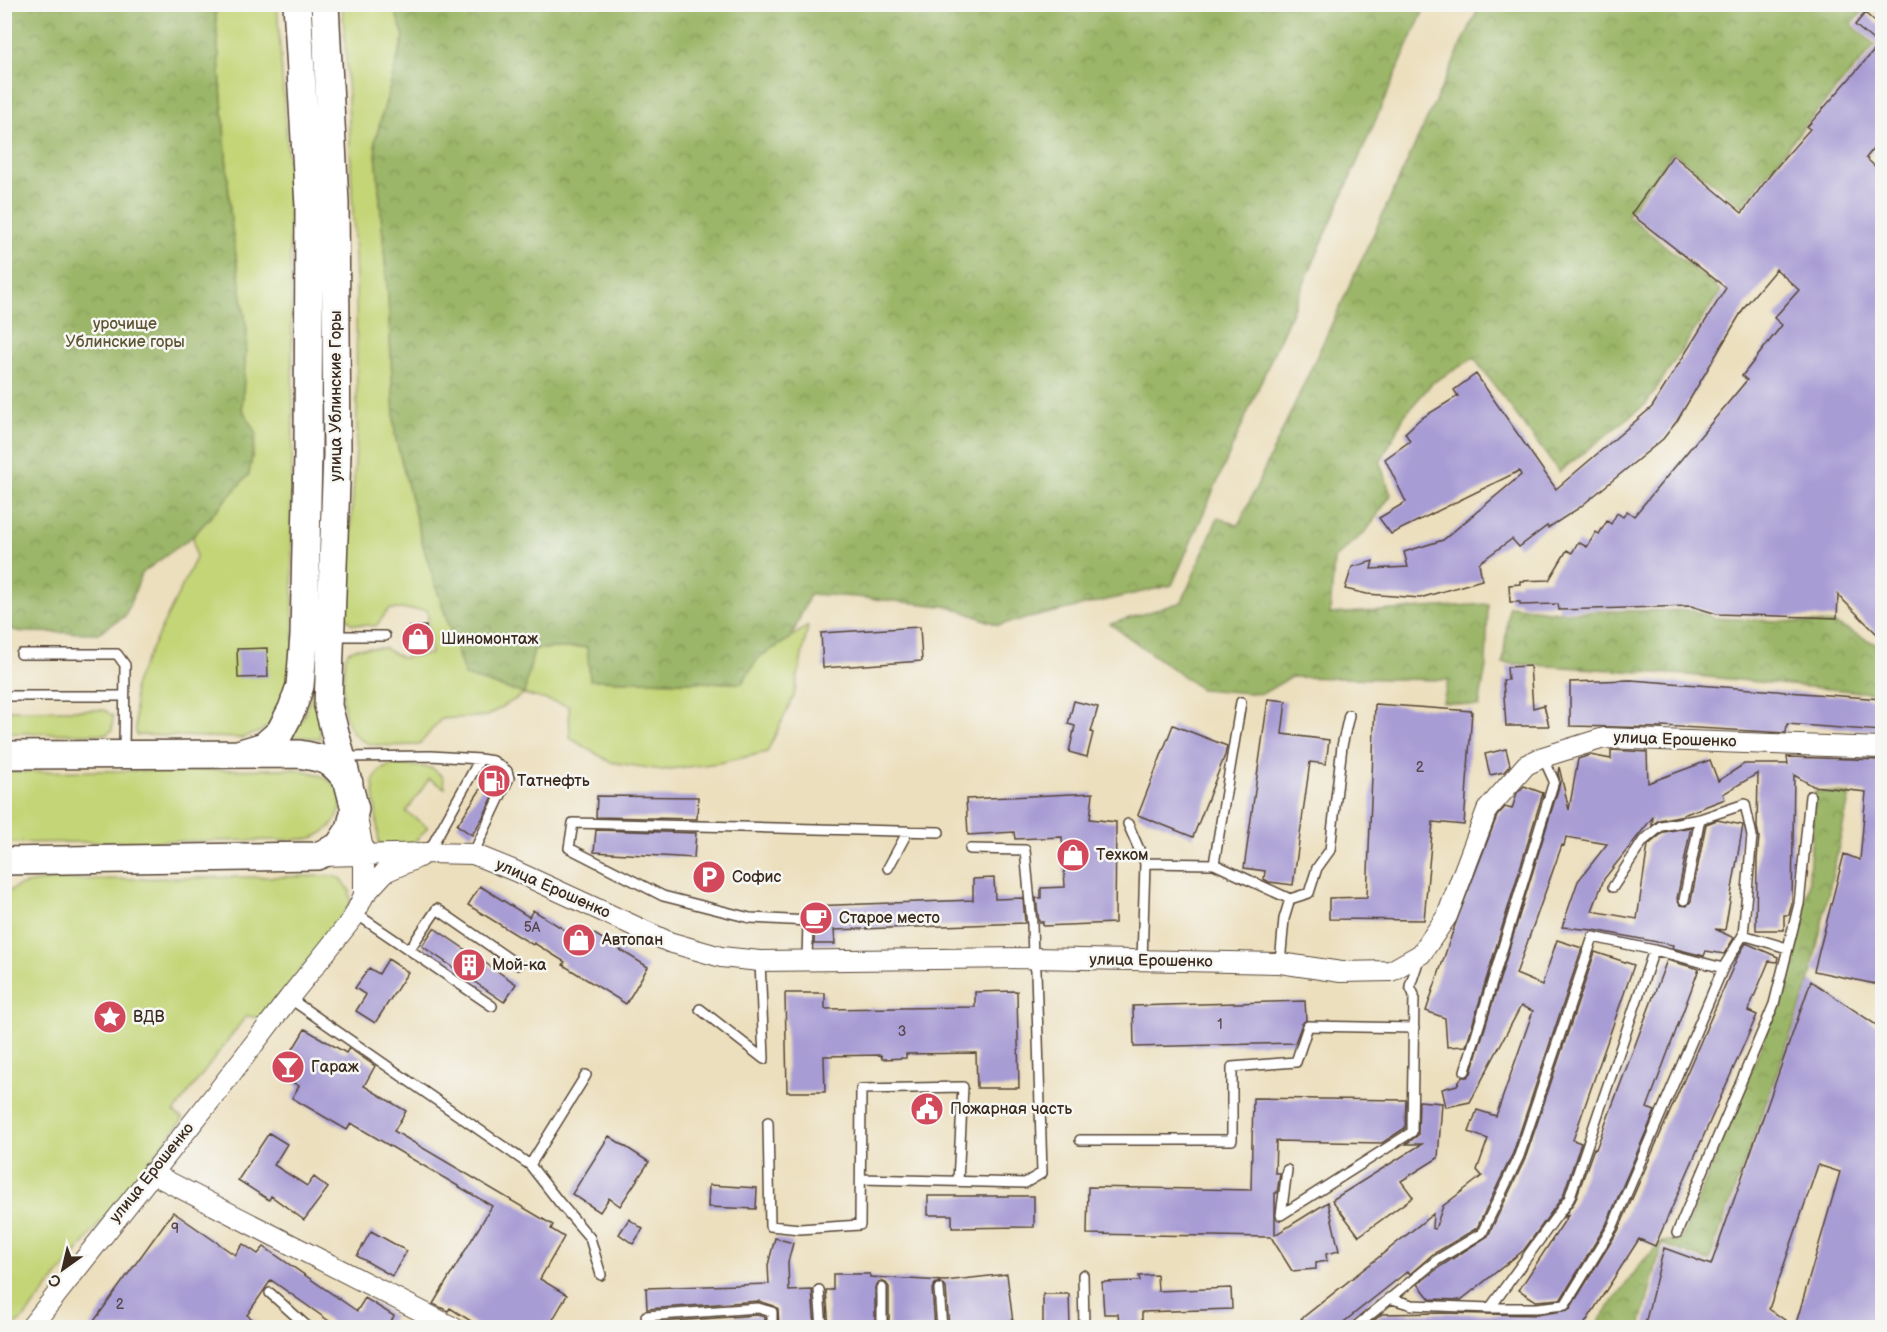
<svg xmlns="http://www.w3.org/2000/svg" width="1887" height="1332" viewBox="0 0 1887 1332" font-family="'Balsamiq Sans',sans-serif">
<defs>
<pattern id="forest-crowns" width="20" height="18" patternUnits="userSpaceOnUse" patternTransform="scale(1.5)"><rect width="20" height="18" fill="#9bb668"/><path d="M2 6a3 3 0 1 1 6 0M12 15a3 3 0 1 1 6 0" fill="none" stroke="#809455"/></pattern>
</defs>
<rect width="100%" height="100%" fill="#f6f6f2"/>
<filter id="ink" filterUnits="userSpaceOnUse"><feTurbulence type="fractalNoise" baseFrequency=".0167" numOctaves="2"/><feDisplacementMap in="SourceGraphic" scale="12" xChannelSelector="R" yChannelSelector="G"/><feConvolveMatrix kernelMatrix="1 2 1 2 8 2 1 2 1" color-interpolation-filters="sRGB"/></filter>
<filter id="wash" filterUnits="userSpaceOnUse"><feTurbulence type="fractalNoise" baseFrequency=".008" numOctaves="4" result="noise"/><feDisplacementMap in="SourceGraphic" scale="24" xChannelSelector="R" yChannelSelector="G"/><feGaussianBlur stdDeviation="1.35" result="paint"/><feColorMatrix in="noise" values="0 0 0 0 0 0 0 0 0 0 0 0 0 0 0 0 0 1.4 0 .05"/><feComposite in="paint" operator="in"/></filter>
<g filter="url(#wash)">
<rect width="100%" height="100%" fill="#ecdfbd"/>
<path fill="#c4d578" stroke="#80804b" stroke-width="1.5" d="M 215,5 L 277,5 L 288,159 L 292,336 L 293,429 L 291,511 L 294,645 L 286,695 L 268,727 L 259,732 L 242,738 L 136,735 L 134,688 L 138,676 L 196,558 L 193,536 L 249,474 L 256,434 L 242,409 L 247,331 L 231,222 Z
M 342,5 L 393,5 L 404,36 L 375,141 L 388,296 L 395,436 L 424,549 L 465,676 L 533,649 L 588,647 L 591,680 L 741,683 L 759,657 L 808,626 L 794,696 L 767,752 L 719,763 L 662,770 L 610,762 L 570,738 L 569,706 L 524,694 L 487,716 L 441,719 L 419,745 C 404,745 386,747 371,744 C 335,735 343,686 345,658 L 348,652 L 358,648 L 384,648 L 402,658 L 431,654 L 427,610 L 389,609 L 376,626 L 352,624 L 345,616 L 357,432 L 356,281 L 346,55 Z
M 317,502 L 326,502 L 320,738 L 289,737 C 302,724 308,710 311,693 Z
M 5,710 L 104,710 L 113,716 L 112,730 L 107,734 L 5,733 Z
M 393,764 L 432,768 L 443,777 L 445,788 L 429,779 L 406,812 L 428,827 C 414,846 401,852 379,843 L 373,781 L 380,770 Z
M 294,769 C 308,771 322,774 333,784 C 352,803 335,828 315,837 C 307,840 296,839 287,840 L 5,843 L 4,772 Z
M 334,876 L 342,879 L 350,891 L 350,904 L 338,922 L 263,1018 L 246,1016 L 174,1112 L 183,1119 L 24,1318 L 12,1327 L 5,1326 L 5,894 C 19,883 35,882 53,880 Z"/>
<path fill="url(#forest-crowns)" stroke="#6b7043" stroke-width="1.5" d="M 4,5 L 215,5 L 231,222 L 247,331 L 242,408 L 256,434 L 249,474 L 193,536 L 142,573 L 125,616 L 98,633 L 22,632 L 5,628 Z
M 393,5 L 393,4 L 1426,5 L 1172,585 L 998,625 L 952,607 L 856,597 L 810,594 L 791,638 L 759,657 L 742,683 L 590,680 L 587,647 L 534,649 L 524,694 L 465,676 L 424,549 L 395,436 L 388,296 L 375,141 L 404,36 Z
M 1480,5 L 1869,5 L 1851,24 L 1875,45 L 1806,124 L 1742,206 L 1673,152 L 1627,215 L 1721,291 L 1646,404 L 1559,472 L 1474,358 L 1432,383 L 1404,416 L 1380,463 L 1391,495 L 1367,530 L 1334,559 L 1330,614 L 1488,604 L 1486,666 L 1479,707 L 1443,702 L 1448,680 L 1291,677 L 1262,694 L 1201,689 L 1110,624 L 1182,602 L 1218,517 L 1238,526 Z
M 1509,606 L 1558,612 L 1692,610 L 1715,618 L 1835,624 L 1882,647 L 1882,694 L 1688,675 L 1503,663 Z
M 1815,791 L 1850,794 L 1809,983 L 1709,1261 L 1662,1244 L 1640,1327 L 1597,1327 L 1596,1325 L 1643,1261 L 1662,1242 L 1681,1240 L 1778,1005 L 1808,890 Z"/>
<g id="blocks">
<path fill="#a89cd4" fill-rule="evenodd" d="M 1865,13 L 1882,28 L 1882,138 L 1866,158 L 1882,173 L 1882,639 L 1838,595 L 1837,618 L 1717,614 L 1691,606 L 1559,610 L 1558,604 L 1520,605 L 1520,602 L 1510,602 L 1509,585 L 1520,584 L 1520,581 L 1549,580 L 1567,550 L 1572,553 L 1578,542 L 1587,547 L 1596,532 L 1599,534 L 1607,521 L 1611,524 L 1617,513 L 1623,517 L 1627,511 L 1634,516 L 1747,380 L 1742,376 L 1782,325 L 1774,318 L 1799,290 L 1776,269 L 1745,306 L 1677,421 L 1663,439 L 1579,508 L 1548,528 L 1547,526 L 1519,547 L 1512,539 L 1479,563 L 1482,580 L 1420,598 L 1367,594 L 1345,589 L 1352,567 L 1373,561 L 1371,569 L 1408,567 L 1404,552 L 1443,540 L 1521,475 L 1519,471 L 1391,534 L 1379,518 L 1406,502 L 1385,459 L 1410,441 L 1405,433 L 1420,419 L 1458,396 L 1454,390 L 1476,374 L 1556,489 L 1652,407 L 1726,288 L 1631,214 L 1673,155 L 1742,213 L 1773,171 L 1810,129 L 1807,127 L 1879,45 L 1855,25 Z
M 426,626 L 428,651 L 410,652 L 409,627 Z
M 920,627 L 922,661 L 823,668 L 821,633 Z
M 267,648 L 268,677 L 238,678 L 237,649 Z
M 1530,666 L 1533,708 L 1544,705 L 1549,726 L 1506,726 L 1503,680 L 1508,680 L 1507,667 Z
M 1631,680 L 1881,699 L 1879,715 L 1882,715 L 1882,731 L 1787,724 L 1786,733 L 1662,726 L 1662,728 L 1570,726 L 1570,682 Z
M 1268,699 L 1286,701 L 1282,734 L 1329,740 L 1326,764 L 1310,762 L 1293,885 L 1269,882 L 1264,879 L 1265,871 L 1244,868 Z
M 1074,701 L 1098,707 L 1091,732 L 1093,733 L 1087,757 L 1069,752 L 1075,726 L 1068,724 Z
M 1375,704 L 1472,711 L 1464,825 L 1433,822 L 1424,920 L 1329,919 L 1329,898 L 1367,897 Z
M 1173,725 L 1227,746 L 1225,755 L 1193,837 L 1138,815 Z
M 1506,749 L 1510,765 L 1504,772 L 1490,775 L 1485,754 Z
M 1611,750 L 1647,752 L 1648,783 L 1710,760 L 1718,781 L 1744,764 L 1788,764 L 1787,757 L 1882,760 L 1882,958 L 1875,984 L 1814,971 L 1844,854 L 1860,860 L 1866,792 L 1813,786 L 1794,775 L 1792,903 L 1789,915 L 1784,915 L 1784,930 L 1756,930 L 1757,859 L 1759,837 L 1757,827 L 1758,773 L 1723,794 L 1725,799 L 1683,815 L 1684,815 L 1659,820 L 1652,825 L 1653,817 L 1604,879 L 1592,911 L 1637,919 L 1648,845 L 1664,832 L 1691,827 L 1677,899 L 1680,905 L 1687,906 L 1691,901 L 1706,824 L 1717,820 L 1743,825 L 1725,930 L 1715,929 L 1734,938 L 1724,954 L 1706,951 L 1704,956 L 1672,948 L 1673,945 L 1594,930 L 1562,927 L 1578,881 L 1607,844 L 1566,837 L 1564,846 L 1562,845 L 1516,974 L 1542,985 L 1557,940 L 1582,948 L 1513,1153 L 1477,1228 L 1433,1254 L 1410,1274 L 1408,1271 L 1336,1328 L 1307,1328 L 1301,1319 L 1433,1214 L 1432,1228 L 1435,1229 L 1443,1206 L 1482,1176 L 1477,1170 L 1488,1139 L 1469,1132 L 1477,1110 L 1496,1116 L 1533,1011 L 1521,1006 L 1470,1102 L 1446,1107 L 1442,1089 L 1457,1085 L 1462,1077 L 1467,1077 L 1471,1073 L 1560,783 L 1558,773 L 1559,767 L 1569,810 L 1578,759 L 1590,755 L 1611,759 Z
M 492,772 L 502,778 L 482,819 L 472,835 L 457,825 Z
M 1524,786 L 1543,793 L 1466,1046 L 1447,1047 L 1445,1018 L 1426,1011 L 1455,925 L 1497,816 L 1505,807 L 1512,809 L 1517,793 Z
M 1093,793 L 1090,819 L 1116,822 L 1115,923 L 1043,926 L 1043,922 L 1039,922 L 1036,898 L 1041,898 L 1041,888 L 1065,887 L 1062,837 L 1015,839 L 1014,832 L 968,835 L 966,799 Z
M 597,796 L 698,797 L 697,819 L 596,817 Z
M 596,830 L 696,833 L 694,858 L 594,852 Z
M 994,878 L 995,899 L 1023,898 L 1025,923 L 834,930 L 835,944 L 814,944 L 815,921 L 810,915 L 810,906 L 973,900 L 973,879 Z
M 480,886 L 529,917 L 533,910 L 579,939 L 585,928 L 648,967 L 626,1004 L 563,965 L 565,962 L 534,943 L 533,945 L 468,905 Z
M 434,928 L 516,984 L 504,1002 L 422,946 Z
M 1746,943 L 1778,957 L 1777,962 L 1769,961 L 1748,1011 L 1757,1015 L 1655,1246 L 1639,1239 L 1582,1328 L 1365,1328 L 1382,1314 L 1441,1313 L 1536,1315 L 1569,1310 L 1618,1231 L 1737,958 Z
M 1595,952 L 1634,965 L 1573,1140 L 1581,1143 L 1563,1196 L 1524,1250 L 1461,1300 L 1430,1299 L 1418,1284 L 1441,1266 L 1488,1236 L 1525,1159 Z
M 388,959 L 408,972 L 375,1023 L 356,1011 L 366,995 L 355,988 L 369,968 L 379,974 Z
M 1667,960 L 1699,969 L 1647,1108 L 1655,1111 L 1606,1225 L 1561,1299 L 1536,1301 L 1519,1290 L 1569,1214 L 1563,1218 L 1575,1201 L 1594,1148 L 1596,1149 Z
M 1811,981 L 1882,1029 L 1882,1328 L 1644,1328 L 1664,1248 L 1711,1265 ZM 1818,1165 L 1840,1172 L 1795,1327 L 1769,1309 Z
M 1017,991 L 1019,1088 L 977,1088 L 976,1053 L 906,1054 L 906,1058 L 882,1059 L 881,1055 L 824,1056 L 825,1092 L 787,1092 L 785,993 L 825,993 L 825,1009 L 975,1007 L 975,992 Z
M 1305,1001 L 1306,1020 L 1302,1024 L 1295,1043 L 1134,1047 L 1133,1006 Z
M 305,1029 L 346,1053 L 349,1048 L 375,1066 L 364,1086 L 406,1111 L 394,1131 L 553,1225 L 551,1229 L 564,1237 L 540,1279 L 567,1295 L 548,1328 L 482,1328 L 450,1308 L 448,1311 L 433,1304 L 492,1206 L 351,1123 L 347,1130 L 292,1098 L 299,1086 L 278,1074 Z
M 1253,1098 L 1406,1100 L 1405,1128 L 1382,1143 L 1276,1141 L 1275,1173 L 1280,1173 L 1277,1193 L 1275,1193 L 1275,1235 L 1328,1202 L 1339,1251 L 1326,1254 L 1327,1261 L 1316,1263 L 1316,1269 L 1292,1271 L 1271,1237 L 1087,1234 L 1088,1187 L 1251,1190 Z
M 1419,1101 L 1442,1103 L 1438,1158 L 1401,1181 L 1413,1197 L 1359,1236 L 1332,1200 L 1422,1144 L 1406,1144 L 1418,1135 Z
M 269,1133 L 287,1144 L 274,1165 L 307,1186 L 314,1177 L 328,1188 L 304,1220 L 271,1196 L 269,1200 L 238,1180 Z
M 609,1136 L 649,1162 L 620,1206 L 609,1198 L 600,1212 L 572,1194 Z
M 709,1185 L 757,1188 L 756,1209 L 708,1207 Z
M 928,1196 L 1034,1196 L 1034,1227 L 952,1228 L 952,1215 L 928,1215 Z
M 173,1212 L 235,1255 L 243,1244 L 258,1254 L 264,1247 L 357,1311 L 365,1298 L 394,1316 L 387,1328 L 339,1328 L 271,1280 L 247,1315 L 265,1328 L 89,1328 Z
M 629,1219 L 643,1229 L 633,1244 L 619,1234 Z
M 371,1231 L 407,1251 L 392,1276 L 357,1256 Z
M 775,1238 L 793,1243 L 788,1262 L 789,1291 L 812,1290 L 815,1328 L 779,1328 L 778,1309 L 774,1306 L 759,1301 L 647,1309 L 646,1288 L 769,1284 L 768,1265 Z
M 833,1274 L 870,1274 L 870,1277 L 945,1281 L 1007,1274 L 1013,1323 L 949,1327 L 946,1288 L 944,1285 L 939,1282 L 935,1284 L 932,1289 L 935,1328 L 889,1328 L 889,1287 L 886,1283 L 881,1281 L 878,1283 L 875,1287 L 875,1328 L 829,1328 L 826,1290 L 833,1290 Z
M 1157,1275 L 1158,1291 L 1231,1288 L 1232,1309 L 1142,1312 L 1142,1323 L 1119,1323 L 1118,1314 L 1104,1314 L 1102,1282 L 1140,1281 L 1139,1276 Z
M 1043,1294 L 1069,1294 L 1070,1326 L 1043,1326 Z
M 757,1315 L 765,1317 L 765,1328 L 648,1328 L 648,1323 Z"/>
</g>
</g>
<g filter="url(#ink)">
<use href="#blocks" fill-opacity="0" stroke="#564536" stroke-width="1.5"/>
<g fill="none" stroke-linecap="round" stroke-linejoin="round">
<defs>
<path id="service" d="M 334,636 L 385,636
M 21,654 L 117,654 L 125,665 L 124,752
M 4,696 L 124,696
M 1241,702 L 1214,864 L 1290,899
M 343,757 L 431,756 L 480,759 L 493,761 L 507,771 L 509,778 L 473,854
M 1128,824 L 1145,863 L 1142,961
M 428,853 L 480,759
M 1145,863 L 1214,864
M 888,868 L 908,831
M 1684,900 L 1700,819
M 355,913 L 492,1006
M 1743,935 L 1787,948
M 409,950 L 437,909 L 518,965
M 807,961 L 808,921 L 750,918 L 663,896 L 569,848 L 573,823 L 939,832
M 1280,963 L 1284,919 L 1290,899 L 1309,893 L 1317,868 L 1330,850 L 1342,746 L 1349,715
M 289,998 L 530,1165 L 559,1202 L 590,1238 L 601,1275
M 700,1009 L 764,1059 L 760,961
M 1465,1071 L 1554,781 L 1543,757
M 768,1122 L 770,1226 L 800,1229 L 860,1225 L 861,1089 L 963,1087 L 958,1181
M 1080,1140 L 1232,1140 L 1232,1067 L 1296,1062 L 1308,1026 L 1414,1028
M 530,1165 L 586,1075
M 1287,1170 L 1281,1215 L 1412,1132 L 1414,995 L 1410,986 L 1420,956
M 861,1179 L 1025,1183 L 1042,1173 L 1036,971 L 1033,958 L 1032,924 L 1025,850 L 970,849
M 1677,1233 L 1774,1004 L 1799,904 L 1810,796
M 1083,1275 L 1084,1328
M 939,1289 L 942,1328
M 819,1290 L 822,1328
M 270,1293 L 309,1328
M 1389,1298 L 1412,1305 L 1490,1308 L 1536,1308 L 1565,1305 L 1612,1228 L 1723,968 L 1743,935 L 1752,836 L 1745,804 L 1700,819 L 1661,826 L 1643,841 L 1613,887
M 1490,1308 L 1569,1199 L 1654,950
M 646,1316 L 758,1308 L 772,1312 L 772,1328
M 882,1328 L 882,1288
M 1354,1328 L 1437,1260 L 1482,1233 L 1519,1156 L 1593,937 L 1654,950 L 1723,968"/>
<path id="minor" d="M 356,812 L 364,855 L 364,895
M 324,856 L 428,853 L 473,854 L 515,871 L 669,942 L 721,957 L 760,961 L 1033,958 L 1280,963 L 1341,972 L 1391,971 L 1421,954 L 1447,916 L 1487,810 L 1526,765 L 1543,757 L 1604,738 L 1882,748
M 151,1173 L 454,1328
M 30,1328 L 221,1087 L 289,998 L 353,918 L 364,895 L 385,872 L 419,857"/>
<path id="secondary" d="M 241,753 L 264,746 L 280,732 L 292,709 L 300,686 L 304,636 L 308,456 L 309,206 L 297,4
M 4,755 L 299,754 C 327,759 332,760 349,783
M 4,861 L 317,856 L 338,847 L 350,829 L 355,809 L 328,706 L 337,454 L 335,203 L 325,4"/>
</defs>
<use href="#service" stroke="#564536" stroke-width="12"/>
<use href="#minor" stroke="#564536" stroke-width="22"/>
<use href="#secondary" stroke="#564536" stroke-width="30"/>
<use href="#service" stroke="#fff" stroke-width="9"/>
<use href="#minor" stroke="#fff" stroke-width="20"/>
<use href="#secondary" stroke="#fff" stroke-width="27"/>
</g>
</g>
<defs>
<symbol id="shop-disc" viewBox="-11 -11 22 22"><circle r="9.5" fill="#d1495b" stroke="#f6f6f2"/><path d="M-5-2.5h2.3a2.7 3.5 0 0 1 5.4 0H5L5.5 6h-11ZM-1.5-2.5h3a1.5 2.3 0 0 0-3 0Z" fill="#fff"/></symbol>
<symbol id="fuel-disc" viewBox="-11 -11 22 22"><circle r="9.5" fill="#d1495b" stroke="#f6f6f2"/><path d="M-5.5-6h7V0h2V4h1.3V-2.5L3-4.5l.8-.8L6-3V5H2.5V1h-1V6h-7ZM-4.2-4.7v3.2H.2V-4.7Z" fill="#fff"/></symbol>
<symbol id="parking-disc" viewBox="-11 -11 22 22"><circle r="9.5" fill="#d1495b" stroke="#f6f6f2"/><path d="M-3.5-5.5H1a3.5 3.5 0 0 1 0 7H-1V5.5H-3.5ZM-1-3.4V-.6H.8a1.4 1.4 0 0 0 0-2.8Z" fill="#fff"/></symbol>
<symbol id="cafe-disc" viewBox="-11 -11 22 22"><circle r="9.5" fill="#d1495b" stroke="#f6f6f2"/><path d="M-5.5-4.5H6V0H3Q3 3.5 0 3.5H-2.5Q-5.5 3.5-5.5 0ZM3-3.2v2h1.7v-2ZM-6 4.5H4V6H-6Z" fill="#fff"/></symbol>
<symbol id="building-disc" viewBox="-11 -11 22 22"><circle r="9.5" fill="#d1495b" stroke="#f6f6f2"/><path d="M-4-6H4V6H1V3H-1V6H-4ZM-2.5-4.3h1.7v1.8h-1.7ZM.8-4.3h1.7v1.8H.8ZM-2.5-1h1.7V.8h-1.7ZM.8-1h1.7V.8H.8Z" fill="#fff"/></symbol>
<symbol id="sight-disc" viewBox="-11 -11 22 22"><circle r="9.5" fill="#d1495b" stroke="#f6f6f2"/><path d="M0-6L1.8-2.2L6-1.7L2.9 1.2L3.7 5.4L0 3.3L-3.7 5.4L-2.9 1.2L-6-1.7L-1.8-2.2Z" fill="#fff"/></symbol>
<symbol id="bar-disc" viewBox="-11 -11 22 22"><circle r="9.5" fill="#d1495b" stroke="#f6f6f2"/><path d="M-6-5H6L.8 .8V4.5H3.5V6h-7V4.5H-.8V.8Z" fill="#fff"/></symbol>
<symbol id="civic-disc" viewBox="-11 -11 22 22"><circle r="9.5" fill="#d1495b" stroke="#f6f6f2"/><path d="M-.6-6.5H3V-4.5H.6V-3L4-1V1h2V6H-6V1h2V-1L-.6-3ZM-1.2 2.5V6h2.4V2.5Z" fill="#fff"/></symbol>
</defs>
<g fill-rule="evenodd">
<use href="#shop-disc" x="399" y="620" width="38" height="38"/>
<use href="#fuel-disc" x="475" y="762" width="38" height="38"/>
<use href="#shop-disc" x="1054" y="836" width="38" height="38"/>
<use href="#parking-disc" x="690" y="858" width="38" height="38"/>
<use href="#cafe-disc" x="797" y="899" width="38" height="38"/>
<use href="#shop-disc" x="560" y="921" width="38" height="38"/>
<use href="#building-disc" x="450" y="946" width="38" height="38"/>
<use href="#sight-disc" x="91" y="998" width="38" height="38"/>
<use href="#bar-disc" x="269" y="1048" width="38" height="38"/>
<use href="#civic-disc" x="908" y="1090" width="38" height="38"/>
</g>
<g text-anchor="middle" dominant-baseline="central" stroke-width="5" stroke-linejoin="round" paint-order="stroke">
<g font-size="14" fill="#56464c">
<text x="1420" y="767">2</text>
<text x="532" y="927">5А</text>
<text x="1220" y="1024">1</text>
<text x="902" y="1031">3</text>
<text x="175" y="1228">9</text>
<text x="120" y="1304">2</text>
</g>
<g font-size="16" fill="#5d5534" stroke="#f6f6f2">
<text x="125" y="324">урочище<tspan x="125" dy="18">Ублинские горы</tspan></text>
</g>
<g font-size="16" fill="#3b2a1e" stroke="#f6f6f2">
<text transform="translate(336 396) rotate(-90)">улица Ублинские Горы</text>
<text transform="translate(1675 740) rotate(2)">улица Ерошенко</text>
<text transform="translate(553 889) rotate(24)">улица Ерошенко</text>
<text transform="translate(1151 961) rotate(1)">улица Ерошенко</text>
<text transform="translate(152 1173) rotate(-51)">улица Ерошенко</text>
</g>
<g font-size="16" fill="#3b2a1e" stroke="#f6f6f2" text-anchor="start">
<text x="441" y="639">Шиномонтаж</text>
<text x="517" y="781">Татнефть</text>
<text x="1096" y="855">Техком</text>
<text x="732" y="877">Софис</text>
<text x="839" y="918">Старое место</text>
<text x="602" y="940">Автопан</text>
<text x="492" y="965">Мой-ка</text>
<text x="133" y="1017">ВДВ</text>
<text x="311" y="1067">Гараж</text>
<text x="950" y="1109">Пожарная часть</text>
</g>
</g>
<rect width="1887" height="1332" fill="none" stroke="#f6f6f2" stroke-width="24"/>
<g transform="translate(63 1269) rotate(214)" stroke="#f6f6f2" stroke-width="4.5" paint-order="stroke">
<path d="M0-4.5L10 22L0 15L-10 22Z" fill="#3b2a1e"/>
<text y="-9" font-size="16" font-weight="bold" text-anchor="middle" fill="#3b2a1e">С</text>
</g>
</svg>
